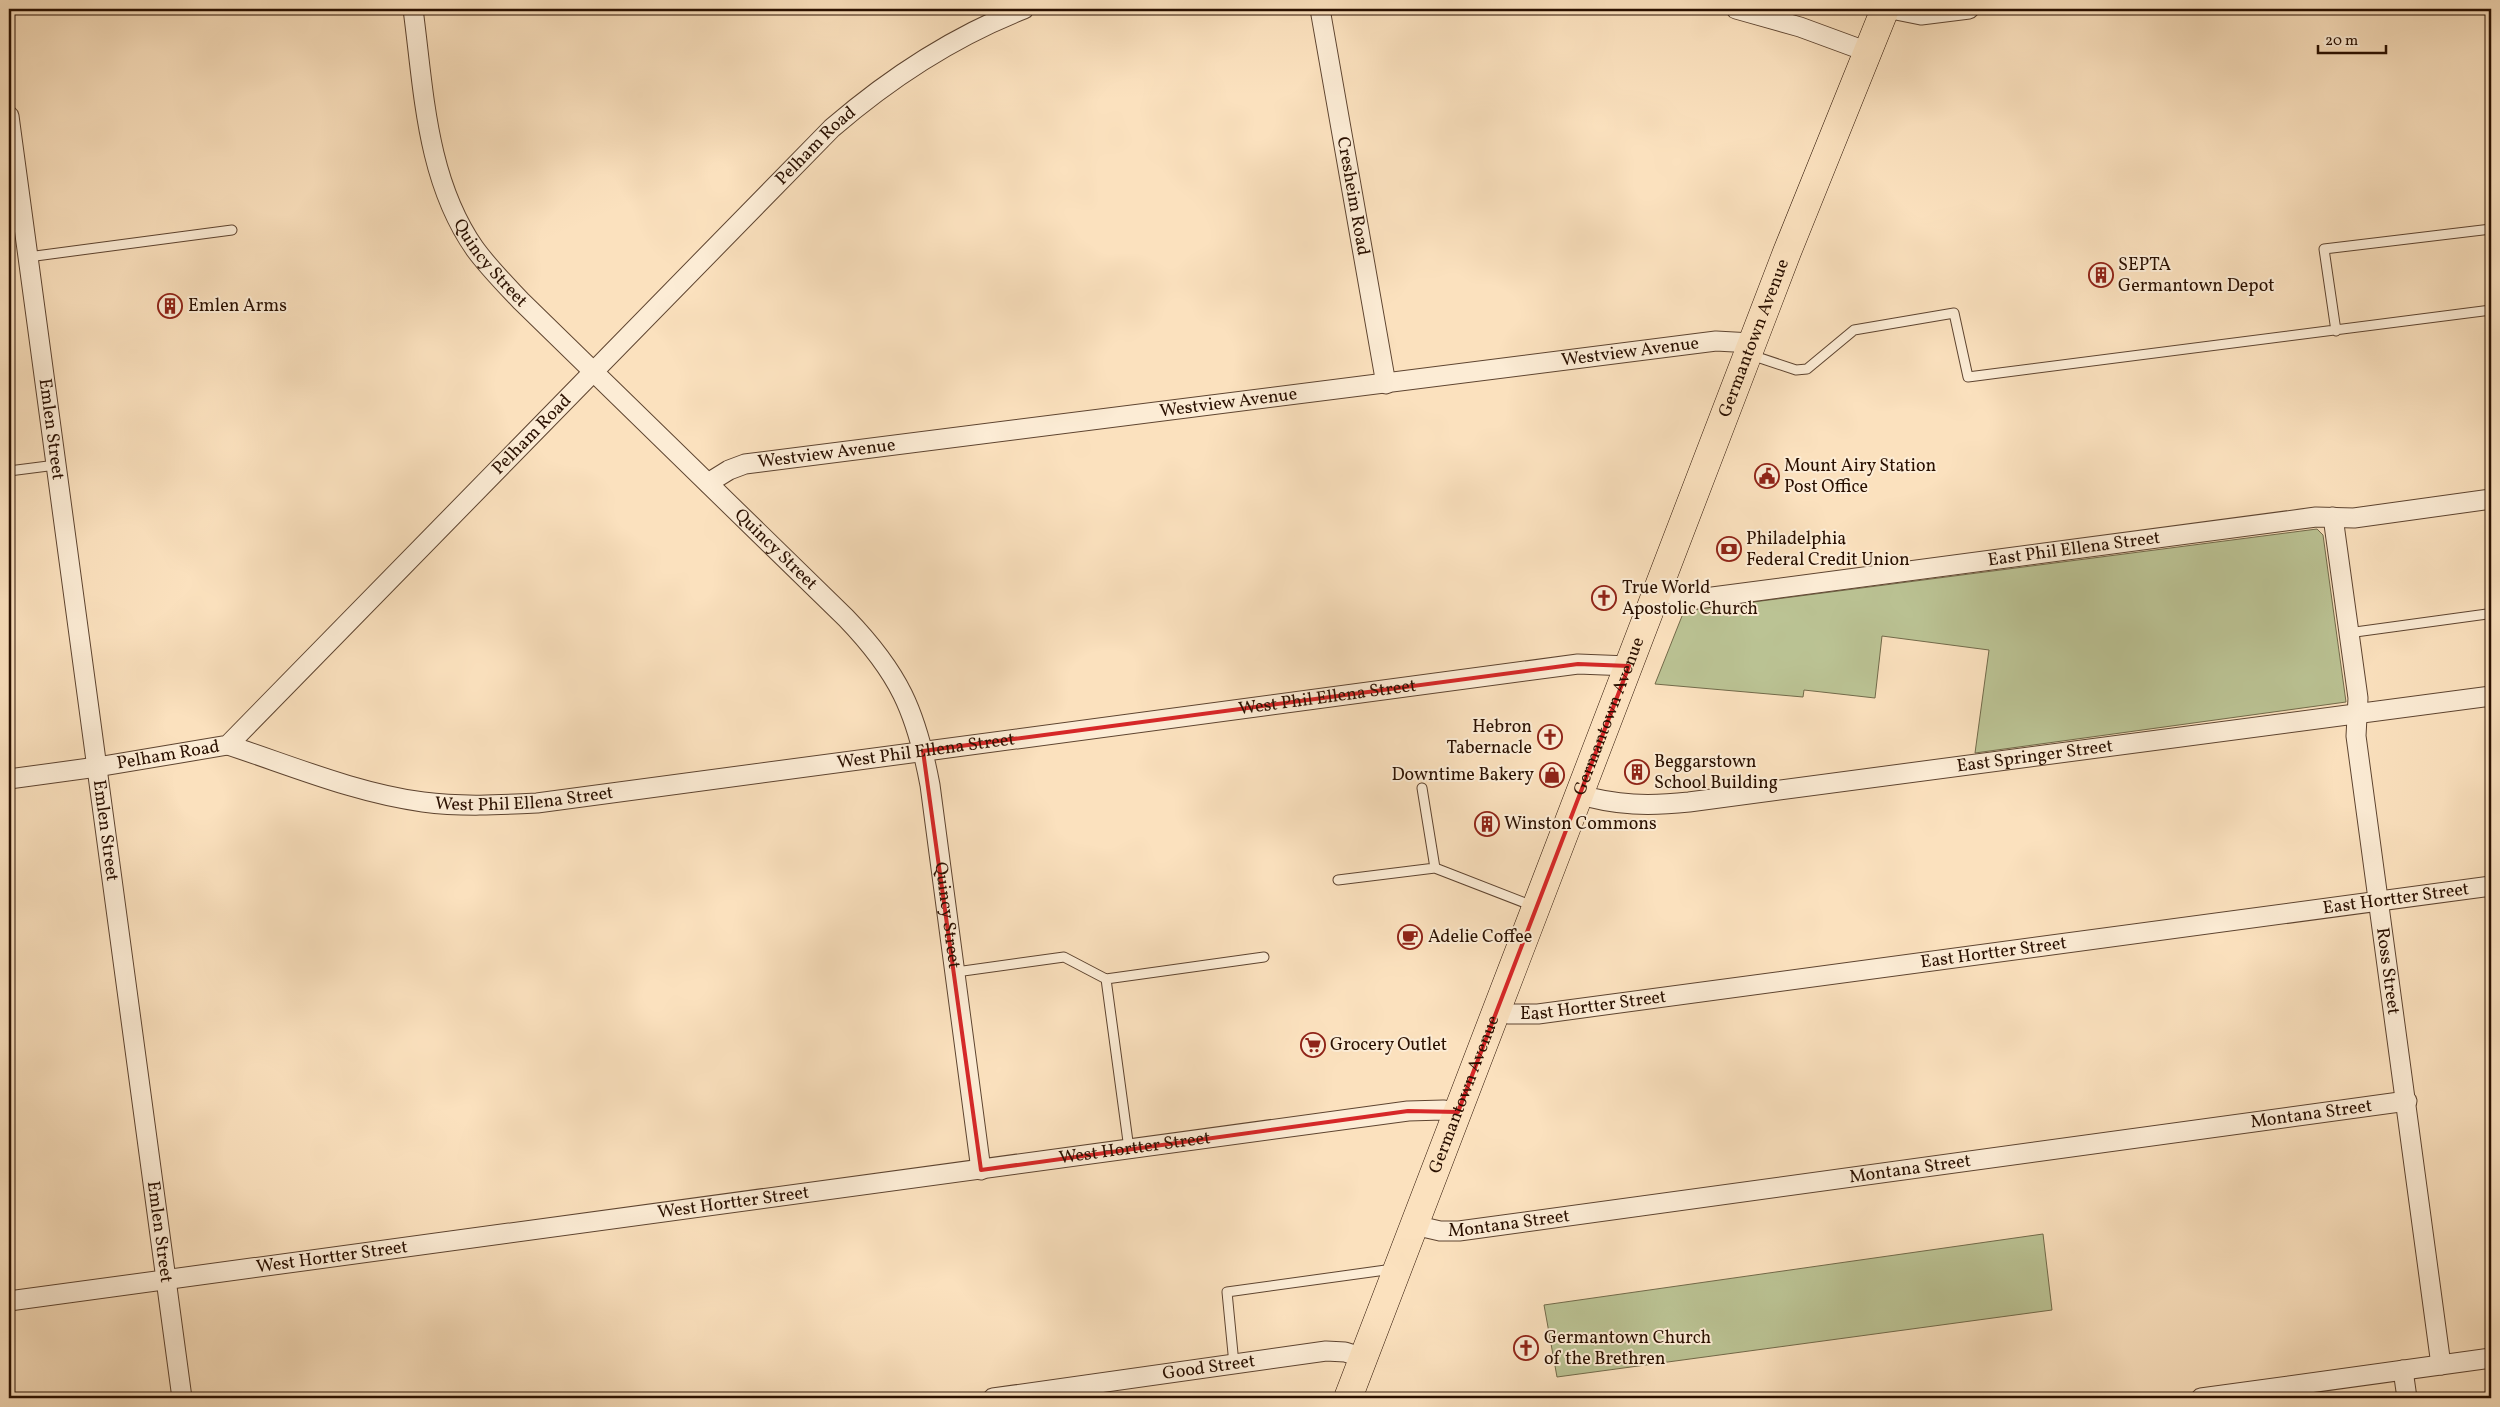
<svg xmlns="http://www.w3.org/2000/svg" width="2500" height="1407" viewBox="0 0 2500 1407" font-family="Vollkorn,serif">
<rect width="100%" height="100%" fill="#fbe1be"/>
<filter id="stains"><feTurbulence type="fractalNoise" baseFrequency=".004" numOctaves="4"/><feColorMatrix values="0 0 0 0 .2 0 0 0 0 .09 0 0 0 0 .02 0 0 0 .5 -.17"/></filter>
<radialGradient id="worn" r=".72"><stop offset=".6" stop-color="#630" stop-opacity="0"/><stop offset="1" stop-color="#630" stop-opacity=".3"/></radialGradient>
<path fill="#bbc394" stroke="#726a4a" d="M 2317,529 L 2323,535 L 2346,702 L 1975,753 L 1989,650 L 1882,636 L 1875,698 L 1804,690 L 1803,697 L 1655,684 L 1684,611 Z
M 2043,1234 L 2052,1310 L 1557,1377 L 1544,1305 Z"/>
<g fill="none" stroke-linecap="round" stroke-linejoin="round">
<defs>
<path id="lane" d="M 28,257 L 232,230
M 2336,331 L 2324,249 L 2491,229
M 1751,355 L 1796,370 L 1807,369 L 1854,330 L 1954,313 L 1968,377 L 2491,310
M 9,471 L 56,465
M 2348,633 L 2487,614
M 1422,788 L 1435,868 L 1533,906
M 1338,880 L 1435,868
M 956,972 L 1064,957 L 1106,979 L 1129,1149
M 1106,979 L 1264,957
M 1234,1364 L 1227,1292 L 1393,1269"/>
<g id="street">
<path id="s1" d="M 413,9 C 424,91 426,179 475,249 C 489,268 505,284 521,301 L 846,618 C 899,673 916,711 930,785 L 981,1170"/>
<path id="s2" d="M 1320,9 L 1386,384"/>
<path d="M 1736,9 L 1800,27 L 1868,52"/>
<path d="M 1891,9 L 1921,15 L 1969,9"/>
<path id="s3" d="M 9,116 L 182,1398"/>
<path id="s4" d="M 708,483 L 729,470 L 745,464 L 1716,341 L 1752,343"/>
<path id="s5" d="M 2333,517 L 2358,698 L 2356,736 L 2441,1365"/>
<path id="s6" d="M 1657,592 L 1697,599 L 2316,517 L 2354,518 L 2491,499"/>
<path id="s7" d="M 228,745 C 292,766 356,793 423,802 C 460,807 499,805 537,803 L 1578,664 L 1629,666"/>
<path id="s8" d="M 9,779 L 97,767 L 228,745 L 832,128 C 890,78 952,37 1024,9"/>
<path id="s9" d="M 1579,794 C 1615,806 1651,806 1689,802 L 2491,696"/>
<path id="s10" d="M 1496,1011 L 1509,1014 L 1538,1014 L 2491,886"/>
<path id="s11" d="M 1414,1225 L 1440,1231 L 1459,1231 L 2407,1101"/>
<path id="s12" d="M 9,1301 L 1408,1111 L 1443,1110 L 1458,1112"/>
<path d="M 2403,1370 L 2407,1398"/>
<path id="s13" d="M 993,1398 L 1326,1351 L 1345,1352 L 1364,1358"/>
<path d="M 2201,1398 L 2491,1358"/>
</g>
<g id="primary">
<path id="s14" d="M 1348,1398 L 1787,252 L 1885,9"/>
</g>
</defs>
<use href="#lane" stroke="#5e4430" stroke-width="11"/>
<use href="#street" stroke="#5e4430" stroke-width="21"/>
<use href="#primary" stroke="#2a1000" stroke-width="29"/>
<use href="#lane" stroke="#fcecd5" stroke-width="9"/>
<use href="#street" stroke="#fcecd5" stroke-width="19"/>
<use href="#primary" stroke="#fbe1be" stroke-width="28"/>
</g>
<path fill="none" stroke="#d62828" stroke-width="4" stroke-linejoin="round" d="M 1578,664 L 1629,666 L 1458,1112 L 1408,1111 L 981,1170 L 923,751 Z"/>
<defs>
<symbol id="building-ring" viewBox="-11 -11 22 22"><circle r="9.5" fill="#fcecd5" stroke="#8f2418" stroke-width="1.5"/><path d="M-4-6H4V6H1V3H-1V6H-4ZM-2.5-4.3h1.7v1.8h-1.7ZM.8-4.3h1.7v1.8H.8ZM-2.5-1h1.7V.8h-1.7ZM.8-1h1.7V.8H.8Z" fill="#8f2418"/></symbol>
<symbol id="civic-ring" viewBox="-11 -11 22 22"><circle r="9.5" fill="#fcecd5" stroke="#8f2418" stroke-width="1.5"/><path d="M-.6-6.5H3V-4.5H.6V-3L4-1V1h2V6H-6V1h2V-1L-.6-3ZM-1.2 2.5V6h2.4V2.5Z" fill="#8f2418"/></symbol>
<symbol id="bank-ring" viewBox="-11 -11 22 22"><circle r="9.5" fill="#fcecd5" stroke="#8f2418" stroke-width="1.5"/><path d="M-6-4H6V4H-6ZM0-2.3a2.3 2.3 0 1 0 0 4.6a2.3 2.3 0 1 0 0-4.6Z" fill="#8f2418"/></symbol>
<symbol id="church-ring" viewBox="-11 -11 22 22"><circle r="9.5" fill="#fcecd5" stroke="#8f2418" stroke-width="1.5"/><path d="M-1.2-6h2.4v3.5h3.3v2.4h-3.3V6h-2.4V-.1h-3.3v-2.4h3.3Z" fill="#8f2418"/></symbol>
<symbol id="shop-ring" viewBox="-11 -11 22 22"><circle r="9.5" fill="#fcecd5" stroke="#8f2418" stroke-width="1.5"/><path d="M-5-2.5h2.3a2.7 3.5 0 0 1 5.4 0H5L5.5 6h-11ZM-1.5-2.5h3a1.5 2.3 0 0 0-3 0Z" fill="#8f2418"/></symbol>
<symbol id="cafe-ring" viewBox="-11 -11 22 22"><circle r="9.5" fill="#fcecd5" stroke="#8f2418" stroke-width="1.5"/><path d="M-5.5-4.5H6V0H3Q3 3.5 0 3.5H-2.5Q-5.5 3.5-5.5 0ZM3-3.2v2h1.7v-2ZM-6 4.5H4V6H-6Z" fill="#8f2418"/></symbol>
<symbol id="supermarket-ring" viewBox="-11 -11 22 22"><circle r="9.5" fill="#fcecd5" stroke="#8f2418" stroke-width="1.5"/><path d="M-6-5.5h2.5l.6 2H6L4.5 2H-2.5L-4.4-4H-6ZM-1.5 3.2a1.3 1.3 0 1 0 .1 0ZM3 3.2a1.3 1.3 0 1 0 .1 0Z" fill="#8f2418"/></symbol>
</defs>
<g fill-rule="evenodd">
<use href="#building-ring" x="2087" y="261" width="28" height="28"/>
<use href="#building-ring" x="156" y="292" width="28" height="28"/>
<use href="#civic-ring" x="1753" y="462" width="28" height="28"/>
<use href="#bank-ring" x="1715" y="535" width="28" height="28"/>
<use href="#church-ring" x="1590" y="584" width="28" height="28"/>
<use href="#church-ring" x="1536" y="723" width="28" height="28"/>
<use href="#building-ring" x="1623" y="758" width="28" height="28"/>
<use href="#shop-ring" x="1538" y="761" width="28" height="28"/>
<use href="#building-ring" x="1473" y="810" width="28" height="28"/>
<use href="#cafe-ring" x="1396" y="923" width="28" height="28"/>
<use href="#supermarket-ring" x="1299" y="1031" width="28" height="28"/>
<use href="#church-ring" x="1512" y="1334" width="28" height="28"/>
</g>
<g text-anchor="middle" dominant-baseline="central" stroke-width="4" stroke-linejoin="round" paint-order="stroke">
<g font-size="18" fill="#2a1000" stroke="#fcecd5">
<text stroke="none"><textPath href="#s8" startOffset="1061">Pelham Road</textPath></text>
<text stroke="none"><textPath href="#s2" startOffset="190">Cresheim Road</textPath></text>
<text stroke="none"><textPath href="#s1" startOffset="271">Quincy Street</textPath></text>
<text stroke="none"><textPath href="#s14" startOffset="1135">Germantown Avenue</textPath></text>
<text stroke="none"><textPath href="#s4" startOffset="934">Westview Avenue</textPath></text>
<text stroke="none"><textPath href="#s4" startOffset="529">Westview Avenue</textPath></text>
<text stroke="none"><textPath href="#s3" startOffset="316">Emlen Street</textPath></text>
<text stroke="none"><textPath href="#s8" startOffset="656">Pelham Road</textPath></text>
<text stroke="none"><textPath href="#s4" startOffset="124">Westview Avenue</textPath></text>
<text stroke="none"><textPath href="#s1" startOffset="676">Quincy Street</textPath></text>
<text stroke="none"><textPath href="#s6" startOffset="421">East Phil Ellena Street</textPath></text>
<text stroke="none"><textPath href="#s7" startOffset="1115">West Phil Ellena Street</textPath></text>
<text stroke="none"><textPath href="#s14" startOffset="730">Germantown Avenue</textPath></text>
<text stroke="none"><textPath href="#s7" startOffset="710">West Phil Ellena Street</textPath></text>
<text stroke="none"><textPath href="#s8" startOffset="161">Pelham Road</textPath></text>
<text stroke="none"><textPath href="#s9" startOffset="460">East Springer Street</textPath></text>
<text stroke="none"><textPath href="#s7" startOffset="305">West Phil Ellena Street</textPath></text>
<text stroke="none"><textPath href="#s3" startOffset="721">Emlen Street</textPath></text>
<text stroke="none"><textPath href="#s10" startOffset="908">East Hortter Street</textPath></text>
<text stroke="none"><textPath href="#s1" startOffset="1096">Quincy Street</textPath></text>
<text stroke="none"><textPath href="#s10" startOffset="502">East Hortter Street</textPath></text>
<text stroke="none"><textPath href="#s5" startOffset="458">Ross Street</textPath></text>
<text stroke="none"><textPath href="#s10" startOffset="98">East Hortter Street</textPath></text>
<text stroke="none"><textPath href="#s14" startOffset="325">Germantown Avenue</textPath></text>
<text stroke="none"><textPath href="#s11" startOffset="906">Montana Street</textPath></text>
<text stroke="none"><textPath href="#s12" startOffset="1136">West Hortter Street</textPath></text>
<text stroke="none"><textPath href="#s11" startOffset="501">Montana Street</textPath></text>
<text stroke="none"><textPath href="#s12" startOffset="731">West Hortter Street</textPath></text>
<text stroke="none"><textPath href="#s11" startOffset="96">Montana Street</textPath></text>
<text stroke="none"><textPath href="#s3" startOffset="1126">Emlen Street</textPath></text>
<text stroke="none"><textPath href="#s12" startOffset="326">West Hortter Street</textPath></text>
<text stroke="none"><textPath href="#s13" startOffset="218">Good Street</textPath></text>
</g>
<g font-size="18" fill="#2a1000" stroke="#fcecd5" text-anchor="start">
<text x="2118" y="265">SEPTA<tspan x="2118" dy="21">Germantown Depot</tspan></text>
<text x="188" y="306">Emlen Arms</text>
<text x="1784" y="466">Mount Airy Station<tspan x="1784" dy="21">Post Office</tspan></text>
<text x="1746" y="539">Philadelphia<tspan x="1746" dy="21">Federal Credit Union</tspan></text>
<text x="1622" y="588">True World<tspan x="1622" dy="21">Apostolic Church</tspan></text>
<text x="1532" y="727" text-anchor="end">Hebron<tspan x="1532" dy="21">Tabernacle</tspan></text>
<text x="1654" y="762">Beggarstown<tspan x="1654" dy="21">School Building</tspan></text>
<text x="1534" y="775" text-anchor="end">Downtime Bakery</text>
<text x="1504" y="824">Winston Commons</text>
<text x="1428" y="937">Adelie Coffee</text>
<text x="1330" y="1045">Grocery Outlet</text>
<text x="1544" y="1338">Germantown Church<tspan x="1544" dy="21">of the Brethren</tspan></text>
</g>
</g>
<rect width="2500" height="1407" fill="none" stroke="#fbe1be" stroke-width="30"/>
<rect x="10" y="10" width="2480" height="1387" fill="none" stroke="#2a1000" stroke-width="2.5"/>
<rect x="15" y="15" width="2470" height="1377" fill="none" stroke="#2a1000"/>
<path d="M2318 45v8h68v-8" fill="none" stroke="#2a1000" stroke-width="2.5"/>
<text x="2325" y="45" font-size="15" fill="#2a1000" stroke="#fcecd5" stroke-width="4" paint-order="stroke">20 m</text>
<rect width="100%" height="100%" filter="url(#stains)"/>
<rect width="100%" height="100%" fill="url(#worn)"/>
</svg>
